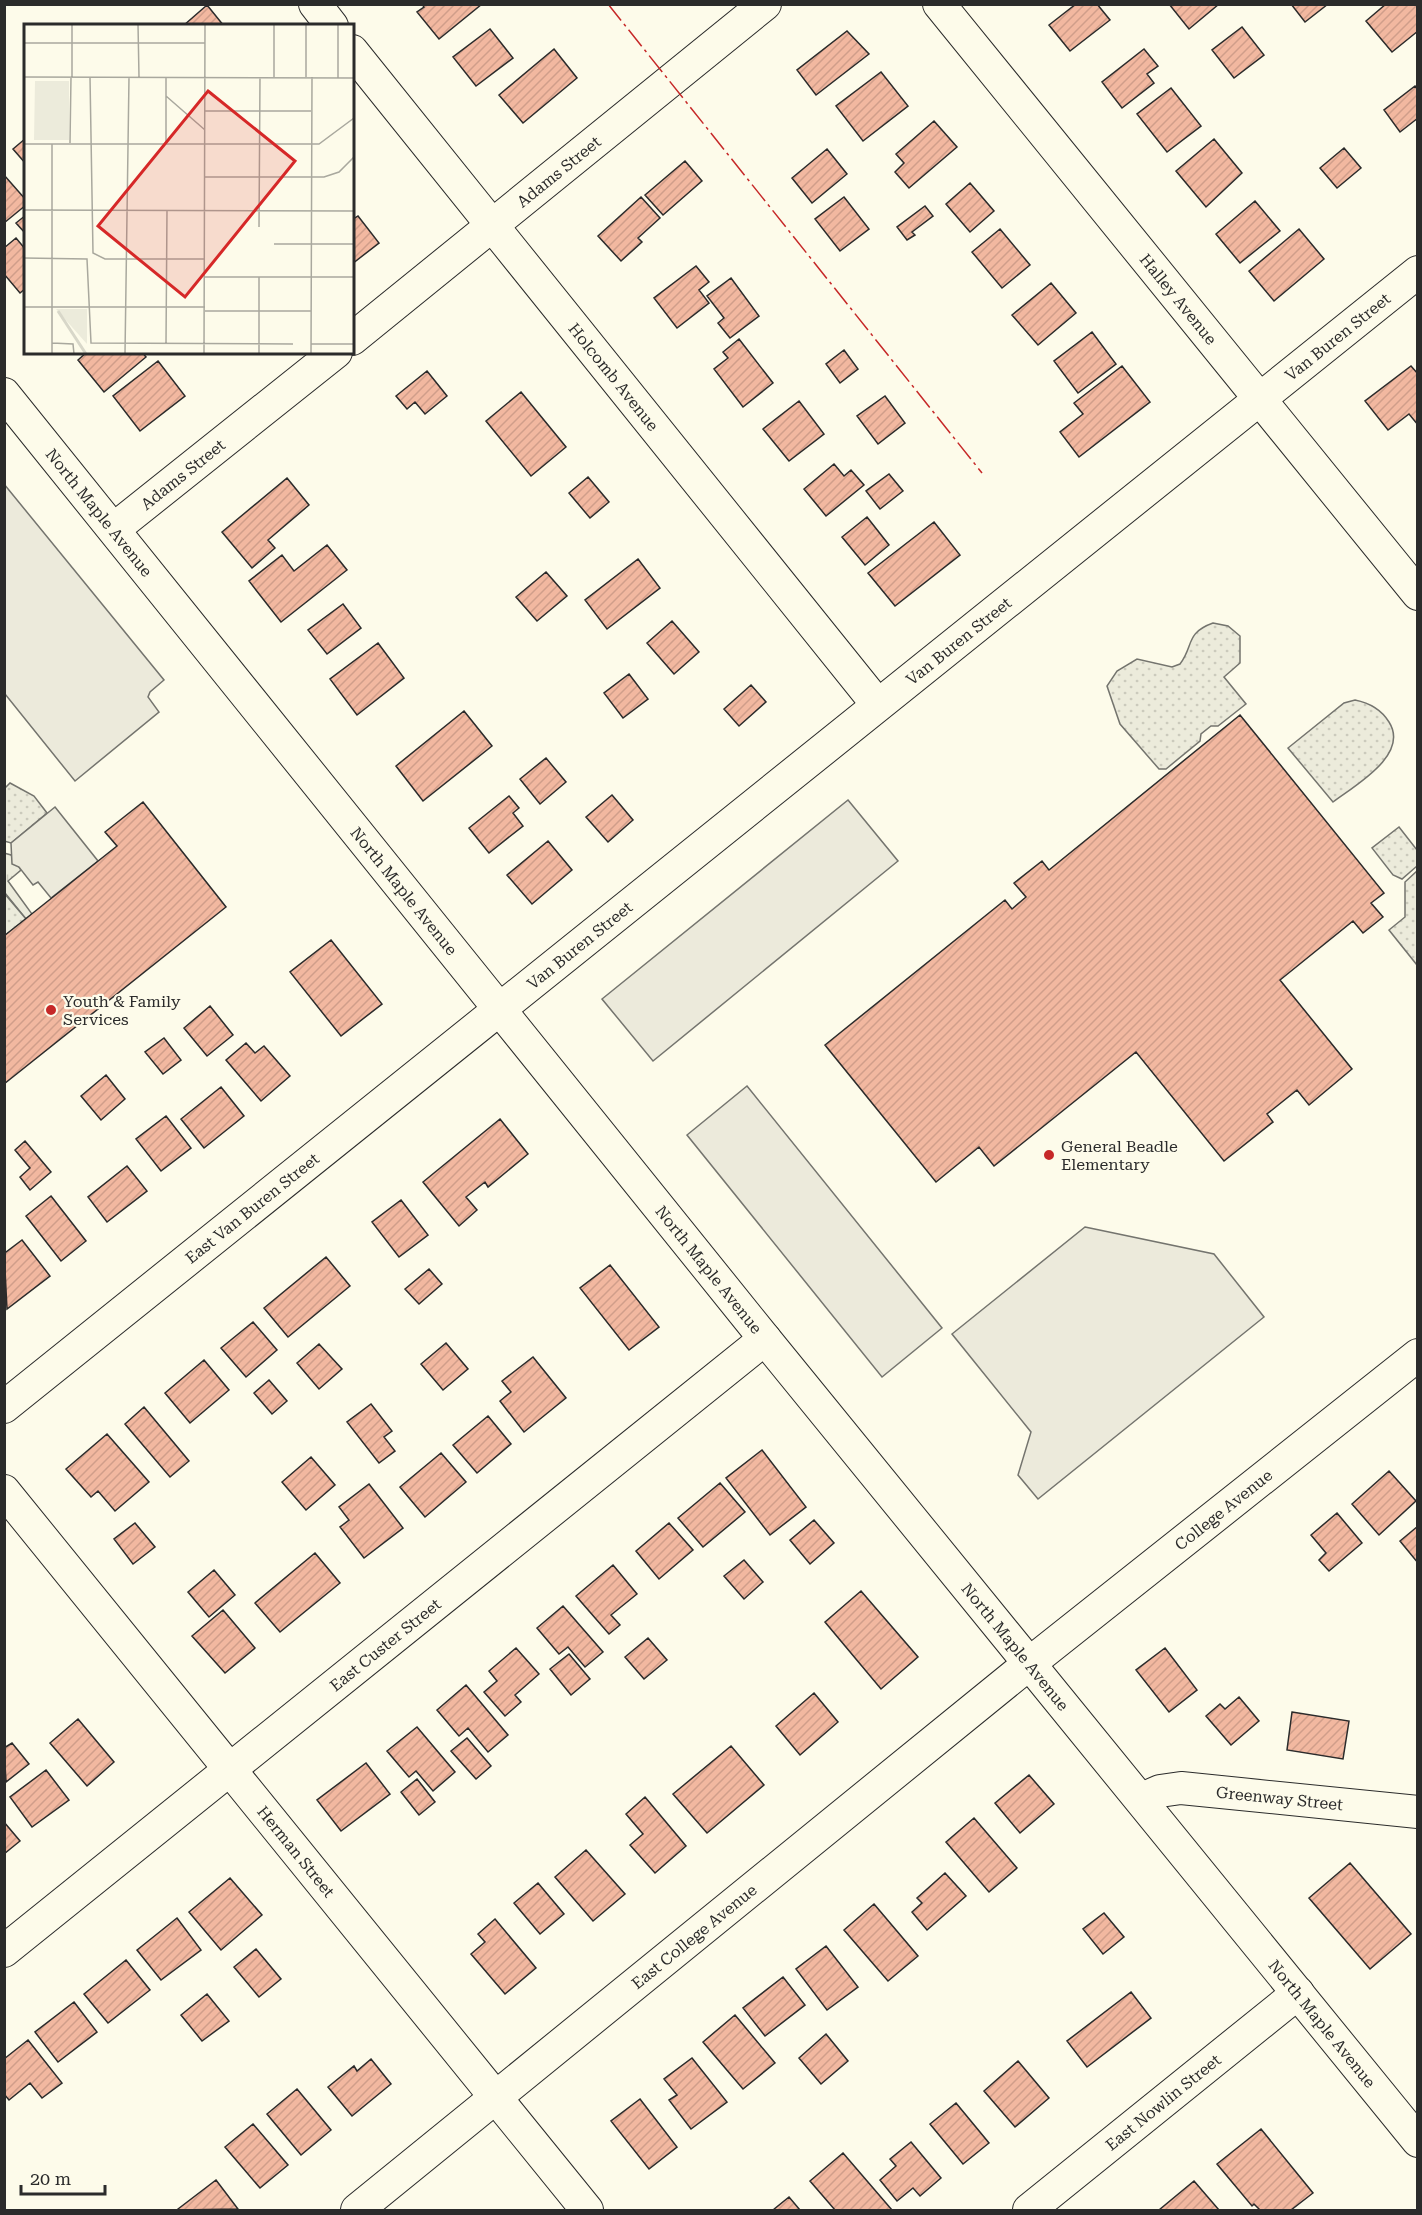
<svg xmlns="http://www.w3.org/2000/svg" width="1422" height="2215" viewBox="0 0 1422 2215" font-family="'Roboto Serif',serif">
<defs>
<pattern id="grass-tufts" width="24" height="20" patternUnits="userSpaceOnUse" patternTransform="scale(1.5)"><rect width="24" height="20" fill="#ecebdb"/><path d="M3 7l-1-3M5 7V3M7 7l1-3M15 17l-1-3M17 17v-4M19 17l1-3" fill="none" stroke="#cbcabc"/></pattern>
<pattern id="park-dots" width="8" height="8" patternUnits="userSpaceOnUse" patternTransform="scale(1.5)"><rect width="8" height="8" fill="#ecebdb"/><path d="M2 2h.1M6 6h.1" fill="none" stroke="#cbcabc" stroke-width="1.8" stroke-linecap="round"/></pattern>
<pattern id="building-hatch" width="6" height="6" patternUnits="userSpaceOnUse" patternTransform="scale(1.5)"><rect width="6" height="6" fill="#f2b8a0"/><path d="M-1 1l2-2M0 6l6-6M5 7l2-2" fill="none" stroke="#d09e8a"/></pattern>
</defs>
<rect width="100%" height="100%" fill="#fdfbea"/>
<path fill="url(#grass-tufts)" stroke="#74746e" stroke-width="1.5" d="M 4,853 L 11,855 L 21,870 L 8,881 L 32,914 L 26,919 L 5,893 Z"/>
<path fill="url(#park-dots)" stroke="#74746e" stroke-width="1.5" d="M 1213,623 L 1228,626 L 1240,636 L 1240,663 L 1224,677 L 1246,704 L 1218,726 L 1211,726 L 1201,734 L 1200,741 L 1166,769 L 1159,769 L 1120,724 L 1107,686 L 1117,671 L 1137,659 L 1172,667 L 1180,664 C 1194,646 1185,633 1213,623 Z
M 1355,700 C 1370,703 1381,709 1389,722 C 1410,755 1354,786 1333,802 L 1288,748 L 1344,703 Z
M 10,783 L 34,796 L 47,813 L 11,843 L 4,841 L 5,788 Z
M 1399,827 L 1417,850 L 1417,866 L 1402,879 L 1393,875 L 1372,848 Z
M 1417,871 L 1417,965 L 1389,930 L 1405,917 L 1405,882 Z
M 4,893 L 26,919 L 4,936 Z"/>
<path fill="#eceadb" stroke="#74746e" stroke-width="1.5" d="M 4,484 L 164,680 L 150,692 L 148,697 L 159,712 L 75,781 L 5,694 Z
M 848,800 L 898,861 L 653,1061 L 602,999 Z
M 55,807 L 98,861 L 51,898 L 38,882 L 33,885 L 19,867 L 12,864 L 11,843 Z
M 747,1086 L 942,1328 L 882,1377 L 687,1135 Z
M 1085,1227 L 1214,1254 L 1264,1317 L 1038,1499 L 1018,1475 L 1031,1432 L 952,1334 Z"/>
<path fill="url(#building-hatch)" stroke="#2b2b2b" stroke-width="1.5" d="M 422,4 L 482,4 L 439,39 L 417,12 L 424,7 Z
M 1076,4 L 1097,4 L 1110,20 L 1070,51 L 1049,25 Z
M 1169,4 L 1219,4 L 1189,29 Z
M 1291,4 L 1328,4 L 1305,22 Z
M 1386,4 L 1418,4 L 1418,31 L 1392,52 L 1366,21 Z
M 207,5 L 224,26 L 183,26 Z
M 1242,27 L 1264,55 L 1234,78 L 1212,50 Z
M 490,29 L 513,58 L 476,86 L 453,57 Z
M 847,31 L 869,54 L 816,95 L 797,70 Z
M 554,49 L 577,78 L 523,123 L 499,95 Z
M 1144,49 L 1158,66 L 1147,74 L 1154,83 L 1122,108 L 1102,82 Z
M 881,72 L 908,106 L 863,141 L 836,106 Z
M 1415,86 L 1418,90 L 1418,118 L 1400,132 L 1384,110 Z
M 1171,88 L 1201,126 L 1167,152 L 1137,114 Z
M 934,121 L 957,147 L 909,188 L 895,172 L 904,163 L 896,154 Z
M 26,138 L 26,164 L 13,149 Z
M 1214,139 L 1242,173 L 1206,207 L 1176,171 Z
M 1344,148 L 1361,168 L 1337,188 L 1320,168 Z
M 827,149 L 847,174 L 812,203 L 792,178 Z
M 685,161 L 702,181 L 663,215 L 645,195 Z
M 4,175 L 26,200 L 26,205 L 4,223 Z
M 970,183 L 994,211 L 970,232 L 946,204 Z
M 641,197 L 660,218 L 638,238 L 642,242 L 621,261 L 598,236 Z
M 844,197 L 869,229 L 840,251 L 815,219 Z
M 1255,201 L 1280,231 L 1240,263 L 1216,234 Z
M 925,206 L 933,216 L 912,232 L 915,235 L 907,240 L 897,227 Z
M 26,215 L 26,234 L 16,223 Z
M 358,216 L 379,243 L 352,264 L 352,220 Z
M 1000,229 L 1030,265 L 1002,288 L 972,252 Z
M 1299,229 L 1324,259 L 1274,301 L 1249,271 Z
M 16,238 L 26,250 L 26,288 L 20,293 L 4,274 L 4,248 Z
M 696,266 L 709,282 L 699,290 L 709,303 L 677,328 L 654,298 Z
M 731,278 L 759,316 L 730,338 L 718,323 L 724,318 L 707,296 Z
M 1051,283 L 1076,313 L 1038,345 L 1012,315 Z
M 1092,332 L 1116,364 L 1078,393 L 1054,361 Z
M 739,339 L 773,383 L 743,407 L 714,369 L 728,358 L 723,352 Z
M 844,350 L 858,369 L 840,383 L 826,364 Z
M 87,352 L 142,352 L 146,357 L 104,392 L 78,360 Z
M 158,361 L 185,396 L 140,431 L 113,396 Z
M 1122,366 L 1150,402 L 1079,457 L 1060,432 L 1083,414 L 1074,403 Z
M 1411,366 L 1418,374 L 1418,425 L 1409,414 L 1388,430 L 1365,401 Z
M 427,371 L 447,396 L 425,414 L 415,402 L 407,409 L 396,396 Z
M 521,392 L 566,447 L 531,476 L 486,421 Z
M 885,396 L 905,423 L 878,444 L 857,416 Z
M 799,401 L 824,434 L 789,461 L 763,429 Z
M 834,464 L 844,476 L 851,470 L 864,485 L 826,516 L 804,489 Z
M 889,474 L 903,491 L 880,509 L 866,491 Z
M 588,477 L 609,502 L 590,518 L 569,493 Z
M 287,478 L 309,505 L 268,540 L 275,548 L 252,568 L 222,532 Z
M 867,517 L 889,545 L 865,565 L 842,537 Z
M 934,522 L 960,555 L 895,606 L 868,573 Z
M 327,545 L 347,570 L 281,622 L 249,581 L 282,555 L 294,571 Z
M 638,559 L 660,588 L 607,629 L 585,600 Z
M 546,572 L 567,596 L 537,621 L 516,597 Z
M 343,604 L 361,628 L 327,654 L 308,630 Z
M 672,621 L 699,652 L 674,674 L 647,643 Z
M 378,643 L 404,678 L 357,715 L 330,679 Z
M 629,674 L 648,699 L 623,718 L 604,693 Z
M 751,685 L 766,702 L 739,726 L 724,709 Z
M 464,711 L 492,746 L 423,801 L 396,766 Z
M 1240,715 L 1384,893 L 1371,903 L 1383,917 L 1363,933 L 1353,921 L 1280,980 L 1352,1069 L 1309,1105 L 1297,1090 L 1267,1114 L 1273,1122 L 1224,1161 L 1136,1052 L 994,1166 L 979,1147 L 936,1182 L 825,1045 L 1005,900 L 1012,909 L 1026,897 L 1014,883 L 1042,861 L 1049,870 Z
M 546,758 L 566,782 L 540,804 L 520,779 Z
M 612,795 L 633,820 L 608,842 L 586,817 Z
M 509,796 L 519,808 L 513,813 L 523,826 L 489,853 L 469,828 Z
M 143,802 L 226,907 L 4,1084 L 4,936 L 117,846 L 105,832 Z
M 548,841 L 572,870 L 532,904 L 507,875 Z
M 331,940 L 382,1004 L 341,1036 L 290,972 Z
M 210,1006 L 233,1035 L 207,1056 L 184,1028 Z
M 164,1038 L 181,1060 L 163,1074 L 145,1052 Z
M 246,1043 L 255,1053 L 264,1046 L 290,1076 L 261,1101 L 226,1060 Z
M 106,1075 L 125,1099 L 101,1120 L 81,1096 Z
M 221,1087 L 244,1116 L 204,1148 L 181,1119 Z
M 166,1116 L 191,1148 L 161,1171 L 136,1139 Z
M 500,1119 L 528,1154 L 488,1187 L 485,1182 L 466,1197 L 477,1210 L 459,1226 L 423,1182 Z
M 25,1141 L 51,1172 L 30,1190 L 20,1177 L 30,1168 L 15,1150 Z
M 127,1166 L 147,1191 L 107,1222 L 88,1197 Z
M 51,1196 L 86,1241 L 61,1261 L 26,1216 Z
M 401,1200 L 428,1235 L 399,1257 L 372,1222 Z
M 22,1240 L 50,1276 L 7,1309 L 4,1250 L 6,1252 Z
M 326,1257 L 350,1286 L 288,1337 L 264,1308 Z
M 610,1265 L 659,1327 L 629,1350 L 580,1288 Z
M 429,1269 L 442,1284 L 419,1304 L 405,1289 Z
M 253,1322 L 277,1350 L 246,1377 L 221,1348 Z
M 446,1343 L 468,1369 L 443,1390 L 421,1364 Z
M 319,1344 L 342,1369 L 319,1389 L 297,1363 Z
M 533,1357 L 566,1398 L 524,1432 L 500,1401 L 511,1392 L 502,1381 Z
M 204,1360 L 229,1390 L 190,1423 L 165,1393 Z
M 269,1380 L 287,1401 L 272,1414 L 254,1393 Z
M 371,1404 L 392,1431 L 384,1437 L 395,1451 L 379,1463 L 347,1422 Z
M 144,1407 L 189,1461 L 170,1477 L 125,1424 Z
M 488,1416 L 511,1444 L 477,1473 L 453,1445 Z
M 107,1434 L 149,1482 L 115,1511 L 98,1491 L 91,1497 L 66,1469 Z
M 762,1450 L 806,1507 L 770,1535 L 726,1478 Z
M 441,1453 L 466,1482 L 425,1517 L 400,1487 Z
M 311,1457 L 335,1485 L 306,1510 L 282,1482 Z
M 1389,1471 L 1416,1501 L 1379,1535 L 1352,1504 Z
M 720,1483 L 745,1512 L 703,1547 L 678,1518 Z
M 369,1484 L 403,1528 L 364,1558 L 340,1527 L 349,1520 L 339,1507 Z
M 1337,1513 L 1362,1543 L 1329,1571 L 1319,1560 L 1326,1553 L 1311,1535 Z
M 814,1520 L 834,1543 L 810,1564 L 790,1540 Z
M 135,1523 L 155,1547 L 133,1564 L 114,1539 Z
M 669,1523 L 693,1550 L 659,1579 L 636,1551 Z
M 1418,1526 L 1418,1563 L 1400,1541 Z
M 315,1553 L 340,1583 L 280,1632 L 255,1603 Z
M 744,1560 L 763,1582 L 744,1599 L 724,1576 Z
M 613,1565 L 637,1594 L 611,1615 L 620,1625 L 609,1634 L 576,1596 Z
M 214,1570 L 235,1595 L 209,1617 L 188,1592 Z
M 861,1591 L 918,1657 L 881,1689 L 825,1622 Z
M 563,1606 L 603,1652 L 585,1667 L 568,1647 L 559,1654 L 537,1628 Z
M 223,1610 L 255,1648 L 225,1673 L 192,1636 Z
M 648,1638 L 667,1660 L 644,1679 L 625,1657 Z
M 516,1648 L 539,1674 L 515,1695 L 521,1702 L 505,1716 L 484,1692 L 497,1681 L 489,1671 Z
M 1165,1648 L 1197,1690 L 1169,1712 L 1136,1670 Z
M 569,1654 L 590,1679 L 571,1695 L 550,1669 Z
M 466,1685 L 508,1735 L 488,1752 L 468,1728 L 459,1736 L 437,1710 Z
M 814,1693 L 838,1722 L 800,1755 L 776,1726 Z
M 1239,1697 L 1259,1721 L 1231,1745 L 1206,1716 L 1220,1704 L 1225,1709 Z
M 1292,1712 L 1349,1721 L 1343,1759 L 1287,1750 Z
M 78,1719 L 114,1762 L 87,1786 L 50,1743 Z
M 417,1727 L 455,1772 L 433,1791 L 416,1771 L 409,1777 L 387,1751 Z
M 467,1738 L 491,1766 L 476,1779 L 451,1751 Z
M 12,1743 L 29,1764 L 6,1782 L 4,1748 Z
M 731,1746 L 764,1785 L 707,1833 L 673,1794 Z
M 366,1763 L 390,1794 L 341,1831 L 317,1800 Z
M 46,1770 L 69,1800 L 32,1827 L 10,1797 Z
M 1029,1775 L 1054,1804 L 1020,1833 L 995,1803 Z
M 417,1779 L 435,1802 L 419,1815 L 401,1792 Z
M 645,1797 L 686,1846 L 655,1873 L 630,1845 L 643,1834 L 626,1814 Z
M 974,1818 L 1017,1868 L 989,1892 L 946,1842 Z
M 4,1822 L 20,1841 L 4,1854 Z
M 586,1850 L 625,1894 L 593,1921 L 555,1877 Z
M 1350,1863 L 1411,1934 L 1370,1969 L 1309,1898 Z
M 945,1873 L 966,1896 L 927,1930 L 912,1912 L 922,1903 L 917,1898 Z
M 230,1878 L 262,1915 L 221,1950 L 189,1912 Z
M 538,1883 L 564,1914 L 540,1934 L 514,1903 Z
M 874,1904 L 918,1956 L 888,1981 L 844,1930 Z
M 1104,1913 L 1124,1937 L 1103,1954 L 1083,1929 Z
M 177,1918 L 201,1950 L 161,1980 L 137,1950 Z
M 495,1919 L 536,1968 L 505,1994 L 471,1954 L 485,1942 L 478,1934 Z
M 826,1946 L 858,1987 L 827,2010 L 796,1969 Z
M 256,1949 L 281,1979 L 259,1997 L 234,1967 Z
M 126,1960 L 150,1990 L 108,2023 L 84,1994 Z
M 783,1977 L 805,2005 L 765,2036 L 743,2008 Z
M 1131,1992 L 1151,2018 L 1087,2067 L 1067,2041 Z
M 207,1994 L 229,2021 L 202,2041 L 181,2015 Z
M 74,2002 L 97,2032 L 58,2062 L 35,2032 Z
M 735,2015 L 775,2063 L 743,2089 L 703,2042 Z
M 826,2034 L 848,2061 L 821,2084 L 799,2058 Z
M 28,2040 L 62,2083 L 42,2098 L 30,2083 L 9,2100 L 4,2094 L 4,2059 Z
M 692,2058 L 727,2102 L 691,2129 L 669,2100 L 677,2095 L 664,2079 Z
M 371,2059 L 391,2084 L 352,2116 L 328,2087 L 354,2066 L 357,2071 Z
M 1018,2061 L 1049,2098 L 1015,2127 L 984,2091 Z
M 297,2089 L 331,2130 L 301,2155 L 267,2114 Z
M 640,2099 L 677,2147 L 649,2169 L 611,2121 Z
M 956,2103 L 989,2143 L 963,2164 L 930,2124 Z
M 253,2124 L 288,2165 L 260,2188 L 225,2147 Z
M 1261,2129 L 1313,2193 L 1291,2210 L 1260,2210 L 1254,2204 L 1252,2206 L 1217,2164 Z
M 911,2142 L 941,2178 L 920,2196 L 913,2188 L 897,2201 L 880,2180 L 896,2166 L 890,2159 Z
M 843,2153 L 892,2210 L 835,2210 L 810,2181 Z
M 216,2180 L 238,2209 L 179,2210 L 178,2209 Z
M 1194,2181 L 1219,2210 L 1159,2210 Z
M 789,2197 L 800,2210 L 773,2210 Z"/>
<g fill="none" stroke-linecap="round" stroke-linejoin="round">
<defs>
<g id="minor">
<path d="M 315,4 L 332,26"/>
<path id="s1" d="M 939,4 L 1418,594"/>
<path id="s2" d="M 352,51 L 877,704"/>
<path id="s3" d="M 352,339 L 765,4"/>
<path id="s4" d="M 4,394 L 765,1339 L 1418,2141"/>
<path id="s5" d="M 114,529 L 336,352"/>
<path id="s6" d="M 4,1407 L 1418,272"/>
<path id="s7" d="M 4,1491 L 587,2210"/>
<path id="s8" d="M 1142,1799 L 1160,1791 L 1181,1788 L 1418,1812"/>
<path id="s9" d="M 4,1951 L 765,1339"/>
<path id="s10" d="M 357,2210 L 1030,1663 L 1418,1355"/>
<path id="s11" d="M 1029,2210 L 1298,1993"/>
</g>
</defs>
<use href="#minor" stroke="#2b2b2b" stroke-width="34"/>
<use href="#minor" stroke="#fdfbea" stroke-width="32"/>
<path stroke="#c62828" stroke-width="1.5" stroke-dasharray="21 4.5 3 4.5" stroke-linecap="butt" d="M 608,4 L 982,473"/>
</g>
<g fill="#c62828" stroke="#fdfbea" stroke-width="2">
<circle cx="51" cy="1010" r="6"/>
<circle cx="1049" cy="1155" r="6"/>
</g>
<g text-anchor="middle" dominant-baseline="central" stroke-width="4.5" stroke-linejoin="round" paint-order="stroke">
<g font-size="16" fill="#2b2b2b" stroke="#fdfbea">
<text stroke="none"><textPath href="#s3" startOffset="266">Adams Street</textPath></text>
<text stroke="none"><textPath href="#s1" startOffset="380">Halley Avenue</textPath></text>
<text stroke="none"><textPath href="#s6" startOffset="1710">Van Buren Street</textPath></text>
<text stroke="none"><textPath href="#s2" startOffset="418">Holcomb Avenue</textPath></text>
<text stroke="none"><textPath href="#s5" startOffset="88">Adams Street</textPath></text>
<text stroke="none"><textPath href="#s4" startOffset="152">North Maple Avenue</textPath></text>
<text stroke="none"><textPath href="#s6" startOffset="1224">Van Buren Street</textPath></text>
<text stroke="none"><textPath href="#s4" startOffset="638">North Maple Avenue</textPath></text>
<text stroke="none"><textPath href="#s6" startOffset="738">Van Buren Street</textPath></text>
<text stroke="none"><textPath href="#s6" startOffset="318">East Van Buren Street</textPath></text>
<text stroke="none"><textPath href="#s4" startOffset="1124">North Maple Avenue</textPath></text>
<text stroke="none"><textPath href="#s10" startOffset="1114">College Avenue</textPath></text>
<text stroke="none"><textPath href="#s9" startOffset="489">East Custer Street</textPath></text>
<text stroke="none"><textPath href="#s4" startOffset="1610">North Maple Avenue</textPath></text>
<text stroke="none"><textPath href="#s8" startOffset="140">Greenway Street</textPath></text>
<text stroke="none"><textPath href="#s7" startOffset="464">Herman Street</textPath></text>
<text stroke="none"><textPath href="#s10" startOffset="434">East College Avenue</textPath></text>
<text stroke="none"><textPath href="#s4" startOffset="2096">North Maple Avenue</textPath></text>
<text stroke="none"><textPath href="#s11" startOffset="172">East Nowlin Street</textPath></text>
</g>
<g font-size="16" fill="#2b2b2b" stroke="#fdfbea" text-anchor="start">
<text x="63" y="1001">Youth &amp; Family<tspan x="63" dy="18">Services</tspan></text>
<text x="1061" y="1146">General Beadle<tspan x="1061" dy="18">Elementary</tspan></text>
</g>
</g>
<g transform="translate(24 24)">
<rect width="330" height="330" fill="#fdfbea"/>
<path d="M 11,57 L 45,57 L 45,116 L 10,116 ZM 32,285 L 63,285 L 63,320 Z" fill="#ecebdb"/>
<path fill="none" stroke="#d8d7c9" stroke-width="3" d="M 34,287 L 62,330"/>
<path fill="none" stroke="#a9a89e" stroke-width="1.5" d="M 114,0 L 115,53M 282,0 L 282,53M 0,19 L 181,19M 0,53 L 330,54M 48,53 L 48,0M 66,53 L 69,229 L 81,235 L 180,235M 250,53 L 250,0M 314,54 L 314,0M 142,72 L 181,106M 181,87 L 287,87M 46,119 L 47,53M 0,120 L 295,120 L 330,94M 142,120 L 142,53M 181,153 L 300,153 L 315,148 L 330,133M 0,186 L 330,187M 235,203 L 236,53M 250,220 L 330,220M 0,234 L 63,235 L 67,319 L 269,320M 181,253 L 330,253M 0,283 L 181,283M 181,287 L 287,287M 28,319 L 49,320 L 50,330M 142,319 L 143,186M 287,320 L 330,320M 28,330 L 28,120M 101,330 L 105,53M 180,330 L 181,0M 235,330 L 235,253M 287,330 L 288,53"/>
<path fill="#d62828" fill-opacity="0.15" stroke="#d62828" stroke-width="3" d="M 184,67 L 271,137 L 161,273 L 74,202 Z"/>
<rect width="330" height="330" fill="none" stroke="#2b2b2b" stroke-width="3"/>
</g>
<rect width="1422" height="2215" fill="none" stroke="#2b2b2b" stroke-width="12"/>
<path d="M21 2185v9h84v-9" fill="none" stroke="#2b2b2b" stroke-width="3"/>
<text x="30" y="2185" font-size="18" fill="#2b2b2b" stroke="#fdfbea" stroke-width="4.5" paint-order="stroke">20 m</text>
</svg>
